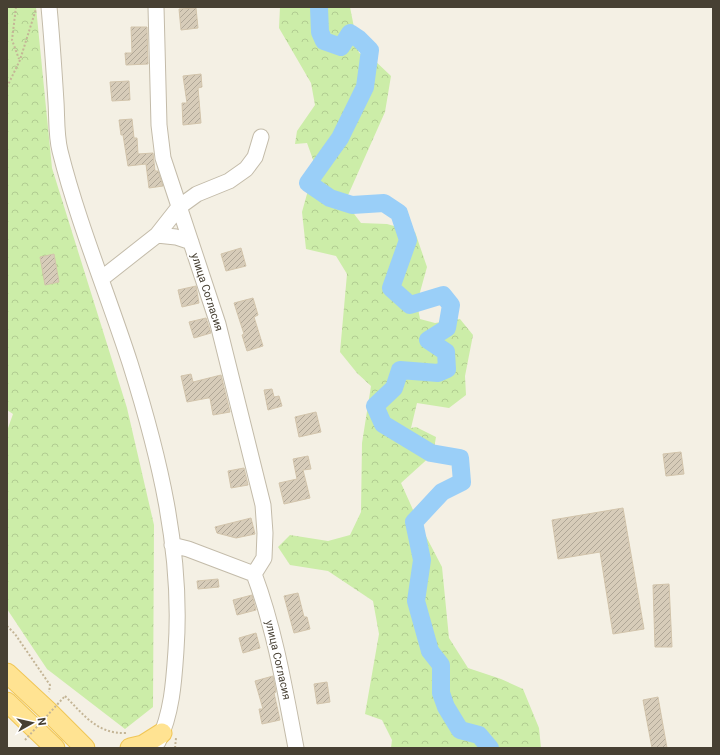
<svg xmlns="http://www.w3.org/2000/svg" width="720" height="755" viewBox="0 0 720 755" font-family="Roboto,sans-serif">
<defs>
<pattern id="forest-crowns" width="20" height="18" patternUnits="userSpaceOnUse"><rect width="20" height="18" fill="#cceda8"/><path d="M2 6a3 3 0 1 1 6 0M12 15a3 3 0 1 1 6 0" fill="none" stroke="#b1cc91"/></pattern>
<pattern id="building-hatch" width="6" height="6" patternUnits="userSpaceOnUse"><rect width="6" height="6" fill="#d7ccb9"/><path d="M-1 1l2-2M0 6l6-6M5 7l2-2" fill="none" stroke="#b0a797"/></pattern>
</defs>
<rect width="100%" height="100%" fill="#f4f0e4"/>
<path fill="url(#forest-crowns)" d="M 7,7 L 36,7 L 52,168 L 127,408 L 154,525 L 153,707 L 125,729 L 47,669 L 7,609 L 7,431 L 13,414 L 7,410 Z
M 280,7 L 350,7 L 359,53 L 372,58 L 391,76 L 385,112 L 345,202 L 361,223 L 387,224 L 415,232 L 427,267 L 417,303 L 420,319 L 435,323 L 460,319 L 473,335 L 465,376 L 466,395 L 449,408 L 417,403 L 411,428 L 416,427 L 436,437 L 433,454 L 401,483 L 418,521 L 442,567 L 449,638 L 468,668 L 501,679 L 523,689 L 539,728 L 541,748 L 391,748 L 392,740 L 382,720 L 365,714 L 379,634 L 373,601 L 328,571 L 290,565 L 278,547 L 290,535 L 328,541 L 350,535 L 361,512 L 362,443 L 371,386 L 357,373 L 340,352 L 347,274 L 336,256 L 306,249 L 302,212 L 315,165 L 307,143 L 295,144 L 297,131 L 315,105 L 311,83 L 279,28 Z"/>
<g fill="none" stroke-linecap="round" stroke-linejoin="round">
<path stroke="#9acff8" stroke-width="18" d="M 319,7 L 320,32 L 324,41 L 341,47 L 350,33 L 359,39 L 370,50 L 365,87 L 340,138 L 308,183 L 330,198 L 352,205 L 384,203 L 399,213 L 408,240 L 391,288 L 410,305 L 443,295 L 451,305 L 447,328 L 428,340 L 446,352 L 447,369 L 438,373 L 400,370 L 394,388 L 375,406 L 383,424 L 431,453 L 460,458 L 462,482 L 442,492 L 414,522 L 422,560 L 416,601 L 430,651 L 441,665 L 441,693 L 446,707 L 460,730 L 479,735 L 490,748"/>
</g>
<path fill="url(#building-hatch)" stroke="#d2c4ab" d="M 196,8 L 198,28 L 181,30 L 179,9 Z
M 131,27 L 147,27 L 148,64 L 126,65 L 125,53 L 132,53 Z
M 201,74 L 202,87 L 198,88 L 201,123 L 183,125 L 182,103 L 187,103 L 183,76 Z
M 129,81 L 130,100 L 112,101 L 110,82 Z
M 132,119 L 134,138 L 137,138 L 138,154 L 153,153 L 155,171 L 158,171 L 163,186 L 149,188 L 146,164 L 128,166 L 123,135 L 121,135 L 119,120 Z
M 241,248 L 246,266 L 226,271 L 221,254 Z
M 54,254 L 59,282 L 45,285 L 40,257 Z
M 196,286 L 199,303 L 182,307 L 178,290 Z
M 253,298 L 258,315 L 254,317 L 263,346 L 247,351 L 242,335 L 244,334 L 234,303 Z
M 206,318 L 211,333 L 194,338 L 189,322 Z
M 191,374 L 193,382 L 221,375 L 230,412 L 213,415 L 210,398 L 208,398 L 187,402 L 181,376 Z
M 272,389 L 274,397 L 279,396 L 282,406 L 268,410 L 264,390 Z
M 316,412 L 321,432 L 299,437 L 295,417 Z
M 681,452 L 684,474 L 666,476 L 663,454 Z
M 308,456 L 311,469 L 303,470 L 310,498 L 284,504 L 279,483 L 297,479 L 293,459 Z
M 244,468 L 248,485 L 231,488 L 228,471 Z
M 623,508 L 644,629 L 613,634 L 600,552 L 558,559 L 552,520 Z
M 251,518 L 255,534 L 236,538 L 217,533 L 215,527 Z
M 218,579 L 219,587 L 198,589 L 197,581 Z
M 669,584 L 672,647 L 655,647 L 653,585 Z
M 298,593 L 304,617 L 307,617 L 310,629 L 294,633 L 284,596 Z
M 252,595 L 256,610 L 237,615 L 233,600 Z
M 256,633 L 260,648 L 243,653 L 239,638 Z
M 273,676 L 276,692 L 274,693 L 280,720 L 262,724 L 259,709 L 263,709 L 255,681 Z
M 327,682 L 330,702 L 317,704 L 314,684 Z
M 658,697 L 667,748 L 652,748 L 643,700 Z"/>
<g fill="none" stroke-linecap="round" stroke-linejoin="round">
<defs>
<path id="minor" d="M 49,7 C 52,38 54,70 56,102 C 57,117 56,135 60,151 C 78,223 107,292 130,363 C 159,455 183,552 176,650 C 174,680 172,714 158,742
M 156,7 L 159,125 L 163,158 L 218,324 L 263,505 L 265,533 L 264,558 L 254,574 L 188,549 L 172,545
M 157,235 L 176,237 L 191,242
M 101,279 L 157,235 L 179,207 L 197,194 L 229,181 L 246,169 L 255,157 L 261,137
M 254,574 C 275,630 285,690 296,748"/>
<path id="major" d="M 7,673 L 48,711 L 85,748
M 7,702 L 55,748
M 130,748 L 143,745 L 162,733"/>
</defs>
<use href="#minor" stroke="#c3bba9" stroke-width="17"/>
<use href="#major" stroke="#f0c656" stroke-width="21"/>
<path stroke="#c4b596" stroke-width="2" stroke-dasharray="2 2" stroke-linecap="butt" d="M 16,7 L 12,40 L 19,59
M 7,87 L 20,60 L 36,9
M 7,626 L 15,634 L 50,685 L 49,692
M 65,696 C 84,715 97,734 126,733
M 175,748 L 176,738"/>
<use href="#minor" stroke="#fff" stroke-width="15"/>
<use href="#major" stroke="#ffe392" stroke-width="19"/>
<path stroke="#c4b596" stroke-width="2" stroke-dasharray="2 2" stroke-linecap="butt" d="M 25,740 L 65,696"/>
</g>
<g text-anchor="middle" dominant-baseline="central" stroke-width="3.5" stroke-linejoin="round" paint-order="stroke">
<g font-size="11" fill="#474033" stroke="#fff">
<text transform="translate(207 292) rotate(72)">улица Согласия</text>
<text transform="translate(278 660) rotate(77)">улица Согласия</text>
</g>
</g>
<rect width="720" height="755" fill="none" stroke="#474033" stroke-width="16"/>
<g transform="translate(32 723) rotate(82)" stroke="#ffffff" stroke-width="3" paint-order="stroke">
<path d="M0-3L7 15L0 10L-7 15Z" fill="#474033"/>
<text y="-6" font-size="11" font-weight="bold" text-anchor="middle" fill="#474033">N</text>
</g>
</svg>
